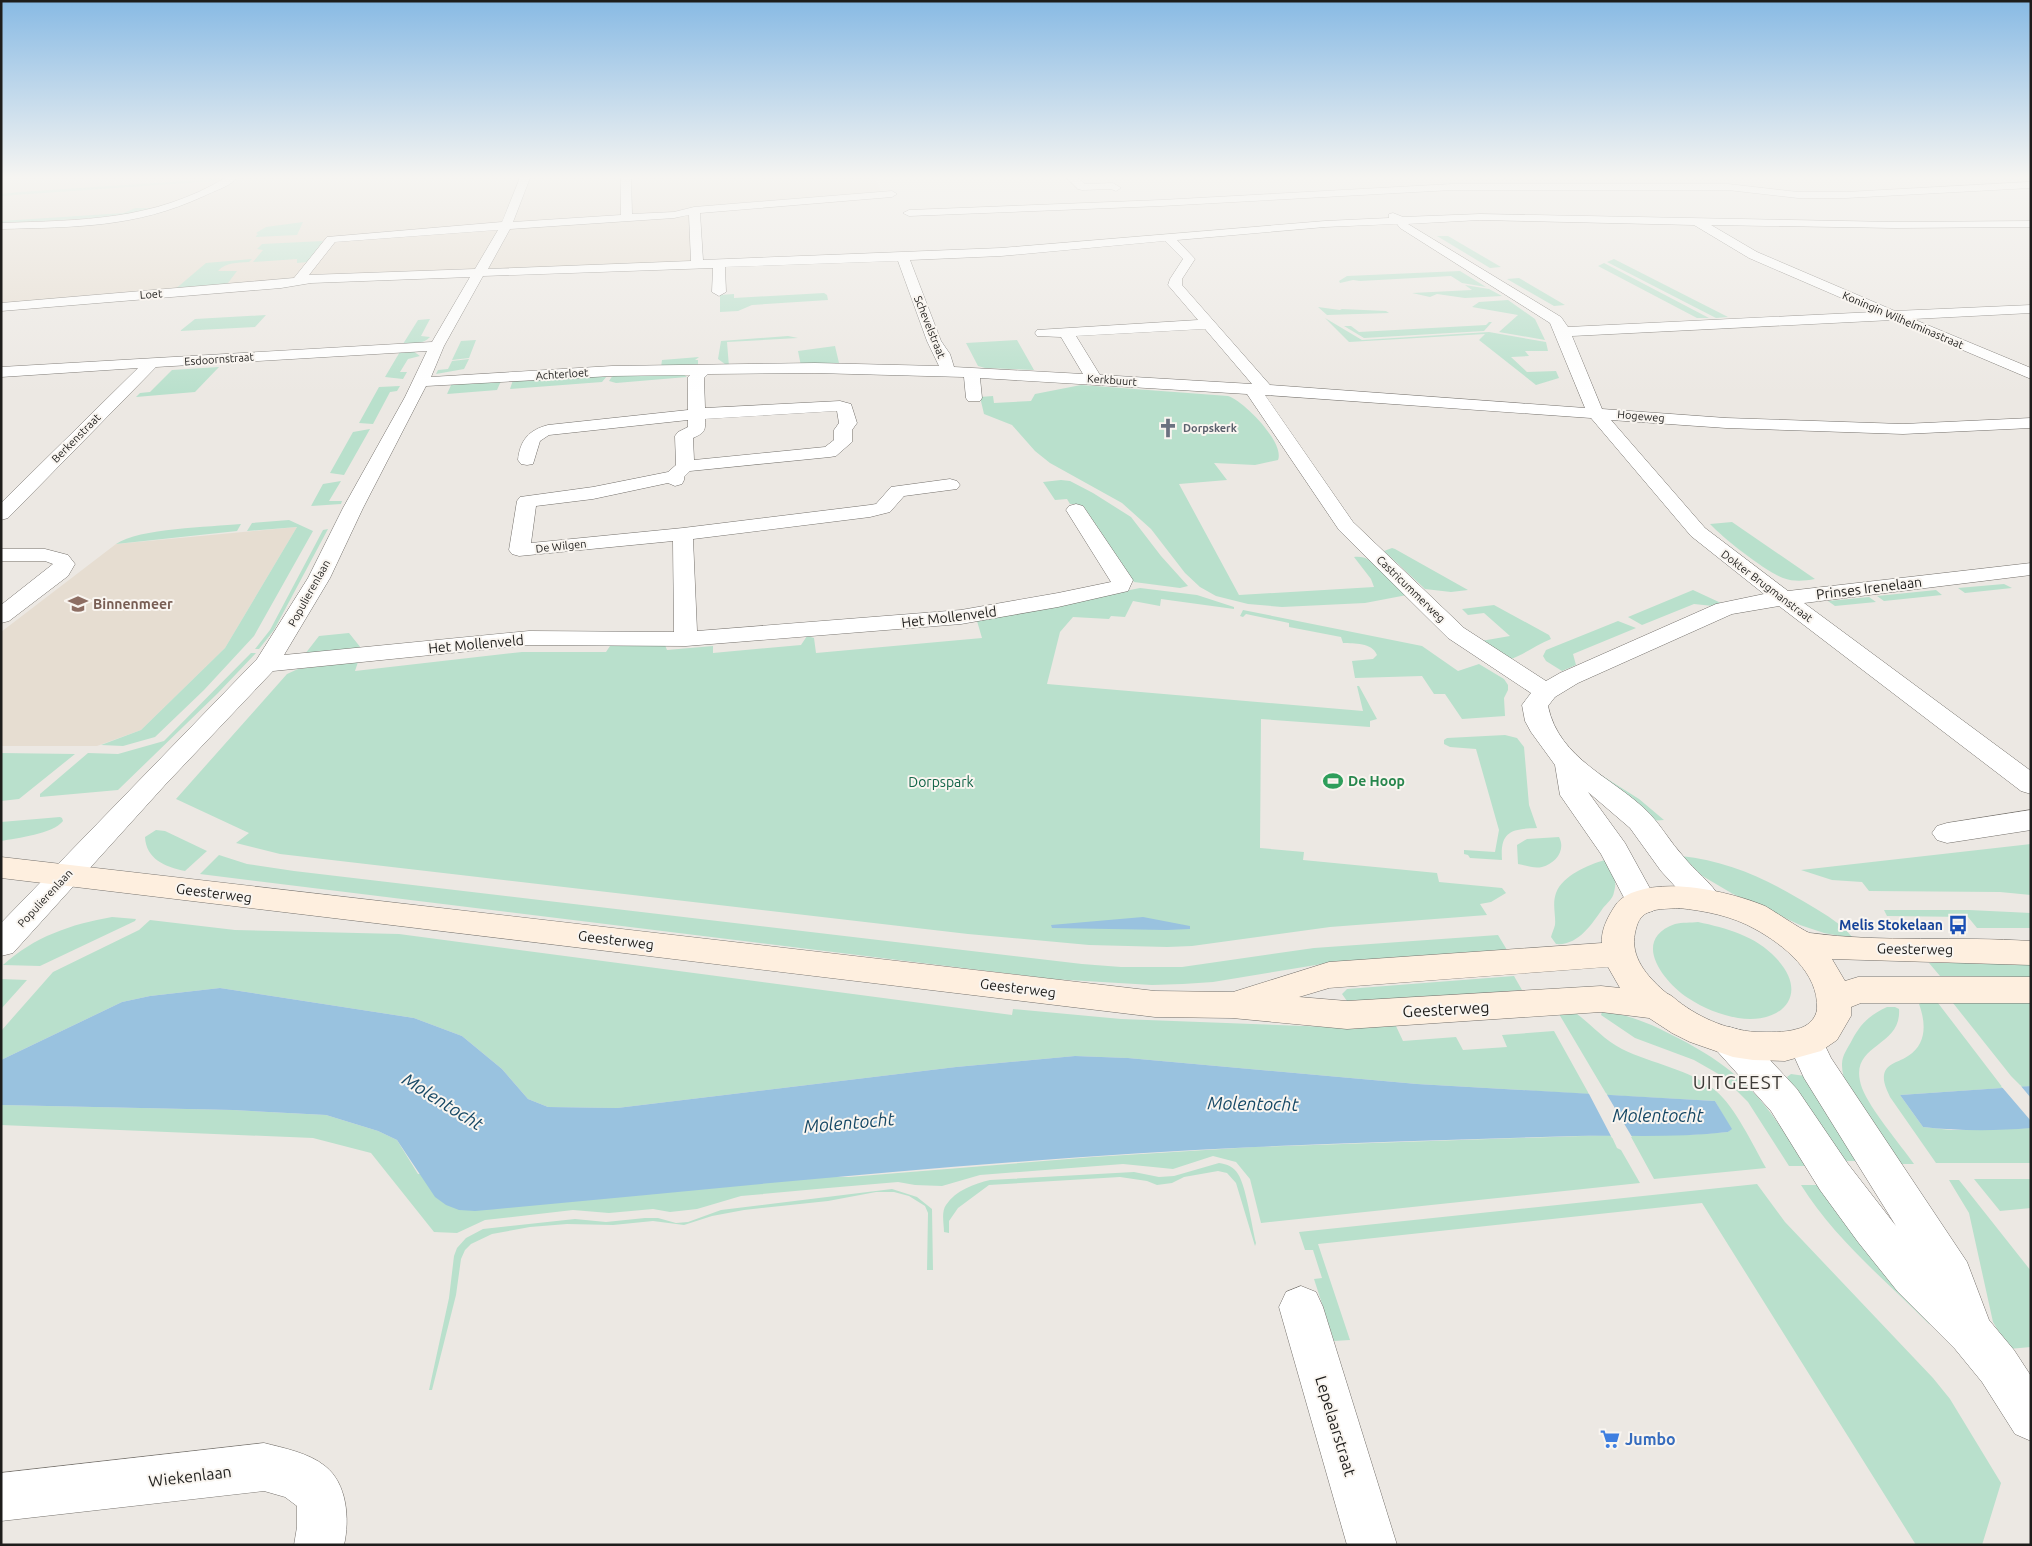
<svg xmlns="http://www.w3.org/2000/svg" width="2032" height="1546" viewBox="0 0 2032 1546" font-family="Ubuntu,sans-serif">
<rect width="100%" height="100%" fill="#ece8e3"/>
<path fill="#e6ddd1" d="M 1,178 L 876,178 L 881,194 L 700,208 L 696,264 L 294,283 L 42,305 L 1,312 Z
M 297,527 L 225,648 L 141,730 L 97,746 L 1,746 L 1,632 L 116,544 Z"/>
<path fill="#b9e0cc" d="M 216,179 L 216,181 L 1,196 L 1,194 L 19,192 Z
M 135,208 L 153,208 L 148,212 L 99,218 L 1,223 L 1,221 L 124,213 Z
M 303,222 L 297,235 L 255,237 L 258,234 L 256,233 L 266,227 Z
M 1437,236 L 1448,236 L 1501,267 L 1490,268 Z
M 323,241 L 308,262 L 297,263 L 297,259 L 253,262 L 263,250 L 257,249 L 262,244 Z
M 252,259 L 249,262 C 237,263 226,262 218,271 L 237,271 L 228,283 L 216,287 L 173,291 L 206,263 Z
M 1614,259 L 1728,317 L 1716,318 L 1607,262 Z
M 1604,263 L 1709,318 L 1697,318 L 1598,266 Z
M 1460,271 L 1486,287 L 1462,283 L 1451,276 L 1360,281 L 1353,280 L 1340,283 L 1339,281 L 1347,276 Z
M 1519,278 L 1565,305 L 1554,306 L 1507,279 Z
M 1465,285 L 1489,289 L 1502,296 L 1465,298 L 1437,294 L 1430,297 L 1412,293 L 1472,290 Z
M 824,293 L 827,295 L 828,300 L 752,305 L 738,311 L 720,312 L 720,295 L 734,294 L 734,298 Z
M 1508,300 L 1535,319 L 1545,340 L 1499,332 L 1518,315 L 1472,307 L 1479,302 Z
M 1318,307 L 1340,310 L 1342,309 L 1386,311 L 1389,313 L 1327,315 Z
M 266,315 L 255,327 L 180,331 L 195,319 Z
M 1325,318 L 1362,340 L 1489,332 L 1546,342 L 1548,351 L 1525,351 L 1529,356 L 1511,357 L 1527,372 L 1556,371 L 1559,378 L 1536,385 L 1479,340 L 1485,334 L 1349,342 Z
M 430,319 L 421,336 L 430,337 C 424,344 413,344 403,344 L 418,320 Z
M 1489,322 L 1492,322 L 1484,331 L 1364,338 L 1344,326 L 1351,326 L 1359,332 L 1486,325 Z
M 788,336 L 798,338 L 727,342 L 729,367 L 718,359 L 721,341 Z
M 476,340 L 469,358 L 452,360 L 461,341 Z
M 1017,340 L 1034,370 L 985,368 L 978,366 L 966,343 Z
M 835,346 L 839,363 L 801,366 L 798,351 Z
M 401,350 L 413,351 L 420,356 L 408,359 L 400,372 L 407,372 L 403,379 L 385,377 Z
M 699,357 L 695,360 L 698,360 L 698,367 L 661,367 L 662,360 Z
M 469,359 L 464,369 L 436,374 L 438,370 L 448,369 L 452,361 Z
M 219,367 L 195,392 L 136,397 L 140,393 L 150,392 L 172,370 Z
M 683,374 L 687,377 L 616,383 L 609,381 L 613,375 Z
M 607,376 L 602,382 L 510,389 L 513,380 Z
M 501,381 L 497,390 L 447,394 L 452,383 Z
M 1081,385 L 1228,396 C 1244,401 1285,443 1278,460 L 1255,465 L 1214,463 L 1227,480 L 1179,484 L 1239,595 L 1374,587 L 1371,579 L 1354,557 C 1375,554 1393,581 1407,595 L 1365,603 L 1282,607 L 1248,604 L 1216,596 L 1200,587 L 1185,573 L 1151,529 L 1122,503 L 1050,463 L 1035,451 L 1012,425 L 984,414 L 980,397 L 993,396 L 994,403 L 1031,401 L 1035,394 Z
M 400,386 L 397,391 L 390,392 L 373,424 L 359,423 L 379,387 Z
M 370,429 L 344,475 L 330,473 L 353,432 Z
M 1061,480 L 1070,481 L 1093,493 L 1131,517 L 1161,556 L 1188,586 L 1180,588 L 1134,582 L 1084,507 L 1077,507 L 1074,504 L 1070,504 L 1067,499 L 1055,500 L 1043,482 Z
M 341,481 L 329,501 L 342,501 L 341,504 L 311,506 L 323,484 Z
M 289,520 L 313,531 L 254,636 L 204,690 L 155,737 L 123,746 L 101,745 L 141,730 L 225,648 L 297,527 L 247,531 L 252,523 Z
M 1732,522 L 1815,579 C 1804,581 1794,582 1783,578 C 1765,571 1724,539 1710,524 Z
M 241,524 L 237,531 L 116,544 C 139,528 210,527 241,524 Z
M 328,529 L 274,630 L 259,649 L 255,649 L 270,630 L 323,530 Z
M 1392,548 L 1395,549 L 1468,590 L 1451,592 L 1425,589 L 1384,551 Z
M 2004,584 L 2012,588 L 1965,593 L 1958,588 Z
M 1140,588 L 1197,595 L 1234,607 L 1234,609 L 1161,599 L 1160,606 L 1133,601 L 1125,617 L 1111,616 L 1109,619 L 1073,617 L 1060,632 L 1047,684 L 1363,711 L 1357,686 L 1359,686 L 1377,719 L 1370,721 L 1370,727 L 1261,719 L 1260,848 L 1304,852 L 1303,860 L 1437,873 L 1439,882 L 1502,888 L 1506,893 L 1491,902 L 1480,904 L 1487,915 L 1330,927 L 1192,946 L 1167,947 L 1089,945 L 968,934 L 280,854 L 236,843 L 249,833 L 176,799 L 287,674 L 298,669 L 358,662 L 355,671 L 522,652 L 606,652 L 610,646 L 665,645 L 667,650 L 713,646 L 713,653 L 801,645 L 807,636 L 814,638 L 816,653 L 982,638 L 977,621 Z
M 1693,590 L 1721,603 L 1713,606 L 1694,604 L 1642,625 L 1628,617 Z
M 1936,590 L 1942,595 L 1884,601 L 1877,596 Z
M 1869,597 L 1876,602 L 1835,606 L 1828,601 Z
M 1494,605 L 1549,635 L 1551,639 C 1536,645 1525,654 1511,659 L 1481,641 L 1510,636 L 1484,613 L 1468,615 L 1462,609 Z
M 1243,610 L 1422,646 L 1458,671 L 1479,664 L 1504,679 L 1508,685 L 1508,690 L 1504,698 L 1505,716 L 1462,719 L 1445,694 L 1434,694 L 1422,676 L 1355,678 L 1352,661 L 1373,659 L 1377,655 C 1372,642 1354,644 1343,643 L 1341,637 L 1289,627 L 1289,623 L 1246,614 L 1243,617 L 1240,616 Z
M 1618,621 L 1636,628 L 1573,654 L 1576,665 L 1562,671 L 1546,661 L 1543,656 L 1546,650 Z
M 349,633 L 361,648 L 305,654 L 319,636 Z
M 251,653 L 256,653 L 218,693 L 118,790 L 40,797 L 40,794 L 88,753 L 118,754 L 164,741 Z
M 1505,735 L 1517,738 L 1524,747 L 1529,805 L 1537,828 C 1511,829 1500,831 1502,860 L 1470,858 L 1468,855 L 1464,854 L 1464,850 L 1495,852 L 1499,830 L 1476,749 L 1450,747 L 1444,744 L 1444,740 L 1447,738 Z
M 1,753 L 75,754 L 19,799 L 1,801 Z
M 1590,768 L 1639,799 L 1664,820 L 1649,821 Z
M 60,817 L 62,818 L 63,821 C 53,834 17,838 1,841 L 1,822 Z
M 156,830 L 165,831 L 207,851 L 185,871 C 165,867 146,859 145,837 Z
M 1559,837 C 1566,850 1556,863 1542,867 C 1534,869 1525,865 1518,864 L 1517,845 L 1527,839 Z
M 2031,844 L 2031,895 L 2000,892 L 1869,891 L 1862,882 L 1832,880 L 1801,870 Z
M 219,855 L 247,864 L 294,871 L 1082,964 L 1121,967 L 1182,967 L 1314,948 L 1498,935 L 1507,950 L 1322,964 L 1213,982 L 1183,984 L 1152,985 L 1052,979 L 200,874 Z
M 1681,856 C 1730,861 1771,881 1813,907 C 1826,915 1842,924 1852,937 L 1851,938 L 1824,933 L 1800,925 L 1733,894 L 1699,874 Z
M 1605,860 C 1612,870 1618,879 1614,892 C 1613,899 1607,903 1603,908 C 1592,924 1578,946 1556,944 L 1551,937 C 1552,933 1554,929 1555,925 C 1556,915 1552,904 1556,893 C 1563,875 1588,865 1605,860 Z
M 1884,910 L 1969,910 L 2031,913 L 2031,928 L 1977,928 L 1968,917 L 1887,916 Z
M 112,917 L 136,919 L 135,921 L 40,966 L 3,965 C 34,937 71,924 112,917 Z
M 150,920 L 235,930 L 399,934 L 1012,1015 L 1013,1009 L 1121,1019 L 1330,1027 L 1396,1026 L 1403,1041 L 1456,1037 L 1463,1050 L 1507,1047 L 1502,1035 L 1554,1031 L 1589,1094 L 1417,1084 L 1128,1058 L 1075,1056 L 956,1067 L 617,1108 L 548,1107 L 528,1099 L 502,1069 L 462,1036 L 414,1018 L 220,988 L 150,996 L 122,1002 L 1,1060 L 1,1031 L 53,972 L 139,930 Z
M 1698,922 C 1726,928 1756,936 1776,958 C 1811,995 1781,1025 1738,1018 C 1721,1015 1703,1008 1688,998 C 1664,982 1630,940 1675,924 C 1682,922 1691,923 1698,922 Z
M 1929,963 L 2031,963 L 2031,977 L 1940,976 Z
M 1514,976 L 1522,990 L 1415,999 L 1347,1001 L 1342,994 L 1347,989 Z
M 1,979 L 27,980 L 1,1009 Z
M 1921,1003 L 1938,1003 L 2003,1088 L 1900,1095 L 1923,1127 L 1951,1130 L 2031,1128 L 2031,1163 L 1936,1163 L 1890,1097 C 1887,1090 1883,1083 1884,1075 C 1886,1063 1900,1062 1908,1056 C 1927,1044 1926,1023 1919,1004 Z
M 1953,1003 L 2031,1003 L 2031,1086 L 2022,1087 L 2011,1076 Z
M 1887,1007 L 1895,1007 L 1899,1009 C 1902,1049 1846,1043 1862,1088 C 1870,1109 1900,1144 1914,1164 L 1896,1164 C 1880,1139 1841,1094 1842,1064 C 1842,1055 1848,1048 1852,1040 C 1861,1023 1870,1015 1887,1007 Z
M 1602,1012 C 1630,1014 1653,1025 1678,1038 C 1744,1072 1768,1103 1805,1166 L 1789,1166 L 1748,1102 L 1722,1076 L 1694,1060 L 1635,1038 L 1601,1015 Z
M 1559,1014 L 1577,1014 C 1592,1025 1604,1040 1622,1049 C 1652,1064 1690,1069 1716,1091 C 1735,1107 1753,1145 1766,1168 L 1654,1179 L 1630,1135 L 1687,1135 L 1728,1132 L 1731,1129 L 1715,1101 L 1607,1095 Z
M 1791,1074 L 1805,1076 L 1864,1161 L 1843,1161 L 1789,1081 L 1787,1077 Z
M 1,1105 L 233,1110 L 326,1115 L 378,1131 L 397,1140 L 418,1174 L 849,1177 L 1093,1157 L 1254,1147 L 1611,1135 L 1617,1148 L 1621,1150 L 1640,1183 L 1261,1223 L 1250,1179 L 1236,1162 L 1213,1156 L 1173,1169 L 1123,1164 L 980,1175 L 942,1186 L 915,1185 L 898,1182 L 828,1188 L 741,1196 L 697,1209 L 670,1212 L 653,1209 L 609,1213 L 573,1210 L 485,1220 L 457,1233 L 434,1232 L 371,1153 L 313,1138 L 1,1125 Z
M 1219,1163 C 1227,1164 1234,1167 1238,1174 C 1246,1186 1252,1227 1256,1243 L 1255,1246 L 1236,1183 L 1227,1173 L 1218,1171 L 1184,1177 L 1172,1183 L 1157,1185 L 1147,1181 L 1120,1177 L 989,1185 L 958,1208 L 949,1221 L 949,1233 L 944,1232 C 944,1224 941,1212 946,1205 C 956,1190 974,1184 990,1180 L 1134,1172 L 1159,1177 L 1174,1176 Z
M 1974,1179 L 2031,1179 L 2031,1208 L 2000,1211 Z
M 1949,1180 L 1959,1180 L 2031,1271 L 2031,1347 L 2009,1349 L 1993,1322 L 1969,1213 Z
M 1757,1184 L 1785,1222 L 1933,1378 L 1950,1399 L 2001,1483 L 1982,1545 L 1916,1545 L 1702,1203 L 1318,1244 L 1350,1340 L 1334,1341 L 1314,1279 L 1322,1278 L 1313,1250 L 1305,1250 L 1299,1232 Z
M 1801,1185 L 1817,1185 L 1936,1327 L 1929,1324 C 1885,1280 1834,1238 1801,1185 Z
M 892,1189 L 917,1197 L 932,1209 L 933,1270 L 927,1270 L 928,1213 L 925,1206 L 909,1196 L 894,1192 L 876,1192 L 828,1201 L 744,1210 L 712,1216 L 684,1225 L 653,1221 L 613,1225 L 567,1224 L 530,1227 L 492,1234 L 471,1244 L 465,1250 L 461,1259 L 456,1295 L 432,1390 L 429,1390 L 449,1298 L 454,1256 L 457,1248 L 466,1238 L 483,1229 L 575,1219 L 606,1222 L 645,1218 L 658,1218 L 676,1223 L 688,1222 L 721,1210 Z"/>
<path fill="#99c2df" d="M 1143,917 L 1190,926 L 1190,929 L 1167,930 L 1052,928 L 1051,925 Z
M 220,988 L 414,1018 L 462,1036 L 502,1069 L 528,1099 L 548,1107 L 617,1108 L 956,1067 L 1075,1056 L 1128,1058 L 1417,1084 L 1715,1101 L 1732,1129 L 1728,1132 C 1678,1138 1627,1135 1576,1136 C 1469,1139 1362,1142 1255,1147 C 994,1159 734,1187 475,1211 L 459,1210 L 446,1205 L 435,1197 L 397,1140 L 378,1131 L 326,1115 L 233,1110 L 1,1105 L 1,1060 L 122,1002 L 150,996 Z
M 2031,1086 L 2031,1128 C 1995,1131 1958,1131 1923,1127 L 1900,1095 Z"/>
<path fill="#ece8e3" d="M 2020,1085 L 2031,1098 L 2031,1121 L 2001,1086 Z
M 1588,1092 L 1606,1093 L 1632,1137 L 1612,1138 Z"/>
<g fill="none" stroke-linecap="round" stroke-linejoin="round">
<defs>
<path id="street" d="M 225,178 L 235,178 L 235,180 C 228,187 214,191 204,196 C 135,228 75,227 1,229 L 1,223 C 82,220 153,221 225,178 Z
M 520,178 L 530,178 L 513,222 L 621,215 L 621,178 L 631,178 L 632,214 L 674,212 L 694,207 L 892,191 L 897,194 L 892,197 L 700,213 L 703,260 L 1001,248 L 1325,221 L 1389,218 L 1389,214 L 1393,213 L 1403,217 L 1480,214 L 1895,222 L 2031,221 L 2031,227 L 1895,228 L 1711,225 L 1757,252 L 1895,311 L 2031,305 L 2031,313 L 1913,319 L 2031,368 L 2031,379 L 1892,320 L 1572,336 L 1602,409 L 1726,418 L 1903,424 L 2031,418 L 2031,428 L 1903,434 L 1726,428 L 1611,420 L 1705,528 L 1788,591 L 2031,563 L 2031,575 L 1804,603 L 2031,771 L 2031,794 L 2021,791 L 1779,606 L 1732,614 L 1578,683 L 1555,697 L 1548,706 C 1559,760 1615,778 1650,814 C 1662,827 1671,843 1683,856 C 1695,871 1711,882 1721,899 L 1716,907 L 1705,910 L 1694,907 L 1661,871 L 1630,828 L 1588,792 L 1625,843 L 1658,903 L 1653,911 L 1642,914 L 1631,911 L 1601,854 L 1560,795 L 1555,765 L 1531,732 L 1525,721 L 1522,705 L 1531,693 L 1448,638 L 1339,530 L 1247,394 L 980,378 L 982,398 L 980,401 L 968,401 L 966,398 L 964,377 L 815,373 L 708,374 L 704,378 L 705,408 L 840,401 L 851,404 L 857,423 L 852,430 L 852,442 L 836,456 L 830,457 L 690,471 L 684,477 L 684,480 L 682,484 L 675,486 L 668,483 L 593,499 L 536,506 L 531,543 L 683,528 L 870,505 L 876,504 L 891,487 L 950,479 L 957,481 L 960,485 L 957,489 L 904,496 L 890,512 L 870,517 L 693,539 L 697,631 L 961,610 L 1058,593 L 1111,582 L 1066,510 L 1069,506 L 1076,504 L 1083,506 L 1133,580 L 1128,591 L 1058,607 L 961,624 L 686,646 L 529,645 L 273,671 L 165,785 L 13,953 L 1,956 L 1,923 L 257,659 L 308,578 L 343,508 L 405,397 L 427,351 L 156,367 L 8,518 L 1,520 L 1,503 L 138,368 L 1,377 L 1,367 L 432,342 L 470,277 L 311,283 L 281,288 L 1,311 L 1,303 L 294,278 L 327,237 L 502,222 ZM 689,215 L 691,261 L 488,269 L 510,229 L 674,218 ZM 1480,220 L 1694,225 L 1749,258 L 1874,312 L 1568,327 L 1561,317 L 1408,224 ZM 1397,224 L 1400,228 L 1550,323 L 1585,408 L 1270,385 L 1182,285 L 1182,279 L 1195,259 L 1177,240 L 1325,227 ZM 498,230 L 475,269 L 309,275 L 335,242 ZM 1165,241 L 1183,259 L 1170,279 L 1168,285 L 1198,320 L 1037,330 L 1035,333 L 1037,336 L 1061,337 L 1083,374 L 954,367 L 950,354 L 941,341 L 910,260 L 1001,256 ZM 898,261 L 927,341 L 939,366 L 815,363 L 612,366 L 431,377 L 444,346 L 483,276 L 713,268 L 712,292 L 719,296 L 726,292 L 725,267 ZM 1205,329 L 1252,384 L 1100,375 L 1076,336 ZM 690,375 L 688,377 L 688,410 L 548,425 C 529,430 520,440 518,460 L 521,464 L 527,465 L 533,464 L 540,441 L 549,435 L 688,420 L 688,427 L 678,432 L 675,436 L 676,465 L 668,472 L 593,487 L 520,497 L 517,501 L 509,550 L 512,554 L 519,556 L 673,541 L 674,632 L 529,631 L 284,655 L 330,578 L 363,508 L 426,386 L 612,376 ZM 1265,395 L 1591,418 L 1691,536 L 1764,594 L 1716,604 L 1560,673 L 1546,681 L 1464,628 L 1353,522 ZM 837,411 L 839,423 L 834,430 L 834,440 L 825,447 L 694,460 L 693,438 C 704,433 706,431 705,419 Z
M 1067,178 L 1078,178 L 1085,184 L 1113,183 L 1121,188 L 1116,191 L 1111,189 L 1082,190 L 1078,189 Z
M 2031,182 L 2031,188 L 1846,198 L 1798,198 L 1728,190 L 1452,190 L 1161,206 L 909,216 L 903,213 L 909,210 L 1161,200 L 1452,184 L 1728,184 L 1798,192 L 1846,192 Z
M 1,549 L 45,549 L 68,555 L 75,564 L 68,576 L 9,621 L 1,623 L 1,605 L 53,564 L 45,561 L 1,561 Z
M 2031,810 L 2031,830 L 1947,843 L 1937,840 L 1932,833 L 1937,826 L 1947,823 Z
M 1730,1027 L 1743,1031 L 1797,1089 L 1848,1164 L 1896,1226 L 1804,1078 L 1788,1043 L 1793,1033 L 1806,1029 L 1819,1033 L 1831,1058 L 1967,1262 L 1989,1320 L 2014,1350 L 2031,1376 L 2031,1441 L 2015,1434 L 1982,1382 L 1955,1349 L 1898,1292 L 1858,1242 L 1820,1190 L 1771,1111 L 1717,1051 L 1712,1041 L 1717,1031 Z
M 1301,1286 L 1316,1292 L 1323,1307 L 1397,1545 L 1347,1545 L 1279,1307 L 1286,1292 Z
M 264,1443 C 284,1448 309,1453 325,1466 C 347,1483 350,1519 344,1545 L 294,1545 L 297,1527 L 297,1506 L 285,1497 L 264,1491 L 1,1521 L 1,1473 Z"/>
<path id="secondary" d="M 1,857 L 1155,991 L 1233,992 L 1329,962 L 1602,943 C 1601,933 1605,923 1610,914 C 1613,909 1616,903 1621,899 C 1655,874 1729,891 1765,906 C 1774,911 1805,932 1810,933 C 1883,943 1958,936 2031,941 L 2031,965 L 1832,959 L 1845,981 L 1858,977 L 2031,977 L 2031,1003 L 1861,1003 L 1851,1007 L 1851,1016 L 1837,1040 L 1821,1051 L 1785,1061 L 1753,1060 L 1733,1057 L 1690,1042 L 1672,1033 L 1649,1018 L 1601,1012 L 1347,1029 L 1232,1018 L 1155,1017 L 1,878 ZM 1679,908 C 1706,911 1732,916 1755,929 C 1784,945 1819,973 1817,1009 C 1816,1019 1807,1027 1797,1029 C 1784,1033 1769,1032 1756,1032 C 1726,1030 1695,1016 1673,997 C 1671,995 1667,994 1664,991 C 1647,976 1630,957 1635,933 C 1637,924 1639,916 1649,912 C 1658,908 1670,909 1679,908 ZM 1608,967 L 1620,988 L 1601,986 L 1347,1001 L 1299,997 L 1329,988 Z"/>
</defs>
<use href="#street" stroke="#74706b" stroke-width="1"/>
<use href="#secondary" stroke="#74706b" stroke-width="1"/>
<use href="#street" fill="#fff" fill-rule="evenodd"/>
<use href="#secondary" fill="#feefdf" fill-rule="evenodd"/>
</g>
<linearGradient id="sky" x2="0" y2="1"><stop stop-color="#88bae4"/><stop offset="0.45" stop-color="#f6f5f2"/><stop offset="1" stop-color="#f6f5f2" stop-opacity="0"/></linearGradient>
<rect width="2032" height="394" fill="url(#sky)"/>
<defs>
<symbol id="church-bare" viewBox="-9 -9 18 18"><path d="M-1.2-6h2.4v3.5h3.3v2.4h-3.3V6h-2.4V-.1h-3.3v-2.4h3.3Z" fill="#6b7280" stroke="#f9f5f0" stroke-width="2.5" paint-order="stroke"/></symbol>
<symbol id="school-bare" viewBox="-9 -9 18 18"><path d="M0-5L7-2L0 1L-7-2ZM-4 1L0 2.5L4 1V4Q0 6-4 4Z" fill="#8d6e63" stroke="#f9f5f0" stroke-width="2.5" paint-order="stroke"/></symbol>
<symbol id="stadium-bare" viewBox="-9 -9 18 18"><path d="M0-5a6.5 5 0 1 0 0 10a6.5 5 0 1 0 0-10ZM-3.5-1.8h7v3.6h-7Z" fill="#2e9e5b" stroke="#f9f5f0" stroke-width="2.5" paint-order="stroke"/></symbol>
<symbol id="bus-bare" viewBox="-9 -9 18 18"><path d="M-5-6H5V4H4V6H2V4H-2V6H-4V4H-5ZM-3.5-4V0h7V-4ZM-3.5 1.2v1.5H-2V1.2ZM2 1.2v1.5H3.5V1.2Z" fill="#1a4fb4" stroke="#f9f5f0" stroke-width="2.5" paint-order="stroke"/></symbol>
<symbol id="supermarket-bare" viewBox="-9 -9 18 18"><path d="M-6-5.5h2.5l.6 2H6L4.5 2H-2.5L-4.4-4H-6ZM-1.5 3.2a1.3 1.3 0 1 0 .1 0ZM3 3.2a1.3 1.3 0 1 0 .1 0Z" fill="#3f7fe0" stroke="#f9f5f0" stroke-width="2.5" paint-order="stroke"/></symbol>
</defs>
<g fill-rule="evenodd">
<use href="#church-bare" x="1154" y="414" width="28" height="28"/>
<use href="#school-bare" x="64" y="590" width="28" height="28"/>
<use href="#stadium-bare" x="1319" y="767" width="28" height="28"/>
<use href="#bus-bare" x="1944" y="911" width="28" height="28"/>
<use href="#supermarket-bare" x="1596" y="1425" width="28" height="28"/>
</g>
<g text-anchor="middle" dominant-baseline="central" stroke-width="4" stroke-linejoin="round" paint-order="stroke">
<g font-size="11" fill="#1e1d1b" stroke="#f9f5f0">
<text transform="translate(151 294) rotate(-4)">Loet</text>
<text transform="translate(1903 320) rotate(23)">Koningin Wilhelminastraat</text>
<text transform="translate(930 327) rotate(68)">Schevelstraat</text>
<text transform="translate(219 359) rotate(-4)">Esdoornstraat</text>
<text transform="translate(562 374) rotate(-4)">Achterloet</text>
<text transform="translate(1112 380) rotate(4)">Kerkbuurt</text>
<text transform="translate(1641 416) rotate(5)">Hogeweg</text>
<text transform="translate(76 438) rotate(-45)">Berkenstraat</text>
<text transform="translate(561 546) rotate(-6)">De Wilgen</text>
<text transform="translate(1767 586) rotate(37)">Dokter Brugmanstraat</text>
<text transform="translate(1411 589) rotate(44)">Castricummerweg</text>
<text transform="translate(309 593) rotate(-61)">Populierenlaan</text>
<text transform="translate(45 898) rotate(-47)">Populierenlaan</text>
</g>
<g font-size="11" font-weight="bold" fill="#5b616d" stroke="#f9f5f0" text-anchor="start">
<text x="1183" y="428">Dorpskerk</text>
</g>
<g font-size="14" fill="#1e1d1b" stroke="#f9f5f0">
<text transform="translate(1869 588) rotate(-7)">Prinses Irenelaan</text>
<text transform="translate(949 617) rotate(-7)">Het Mollenveld</text>
<text transform="translate(476 644) rotate(-5)">Het Mollenveld</text>
<text transform="translate(214 893) rotate(7)">Geesterweg</text>
<text transform="translate(616 940) rotate(7)">Geesterweg</text>
<text transform="translate(1915 949) rotate(1)">Geesterweg</text>
<text transform="translate(1018 988) rotate(7)">Geesterweg</text>
</g>
<g font-size="14" font-weight="bold" fill="#785e54" stroke="#f9f5f0" text-anchor="start">
<text x="93" y="604">Binnenmeer</text>
</g>
<g font-size="14" font-weight="bold" fill="#27864d" stroke="#f9f5f0" text-anchor="start">
<text x="1348" y="781">De Hoop</text>
</g>
<g font-size="14" fill="#126548" stroke="#f9f5f0">
<text x="941" y="782">Dorpspark</text>
</g>
<g font-size="14" font-weight="bold" fill="#164399" stroke="#f9f5f0" text-anchor="end">
<text x="1943" y="925">Melis Stokelaan</text>
</g>
<g font-size="16" fill="#1e1d1b" stroke="#f9f5f0">
<text transform="translate(1446 1009) rotate(-3)">Geesterweg</text>
<text transform="translate(1336 1426) rotate(73)">Lepelaarstraat</text>
<text transform="translate(190 1476) rotate(-7)">Wiekenlaan</text>
</g>
<g font-size="16" font-weight="bold" fill="#366cbe" stroke="#f9f5f0" text-anchor="start">
<text x="1625" y="1439">Jumbo</text>
</g>
<g font-size="18" font-style="italic" fill="#164865" stroke="#f9f5f0">
<text transform="translate(443 1101) rotate(32)">Molentocht</text>
<text transform="translate(1253 1103) rotate(1)">Molentocht</text>
<text x="1658" y="1115">Molentocht</text>
<text transform="translate(849 1122) rotate(-5)">Molentocht</text>
</g>
<g font-size="19" letter-spacing="1" fill="#3d3a36" stroke="#f9f5f0">
<text x="1738" y="1082">UITGEEST</text>
</g>
</g>
<rect width="2032" height="1546" fill="none" stroke="#1e1d1b" stroke-width="5"/>
</svg>
